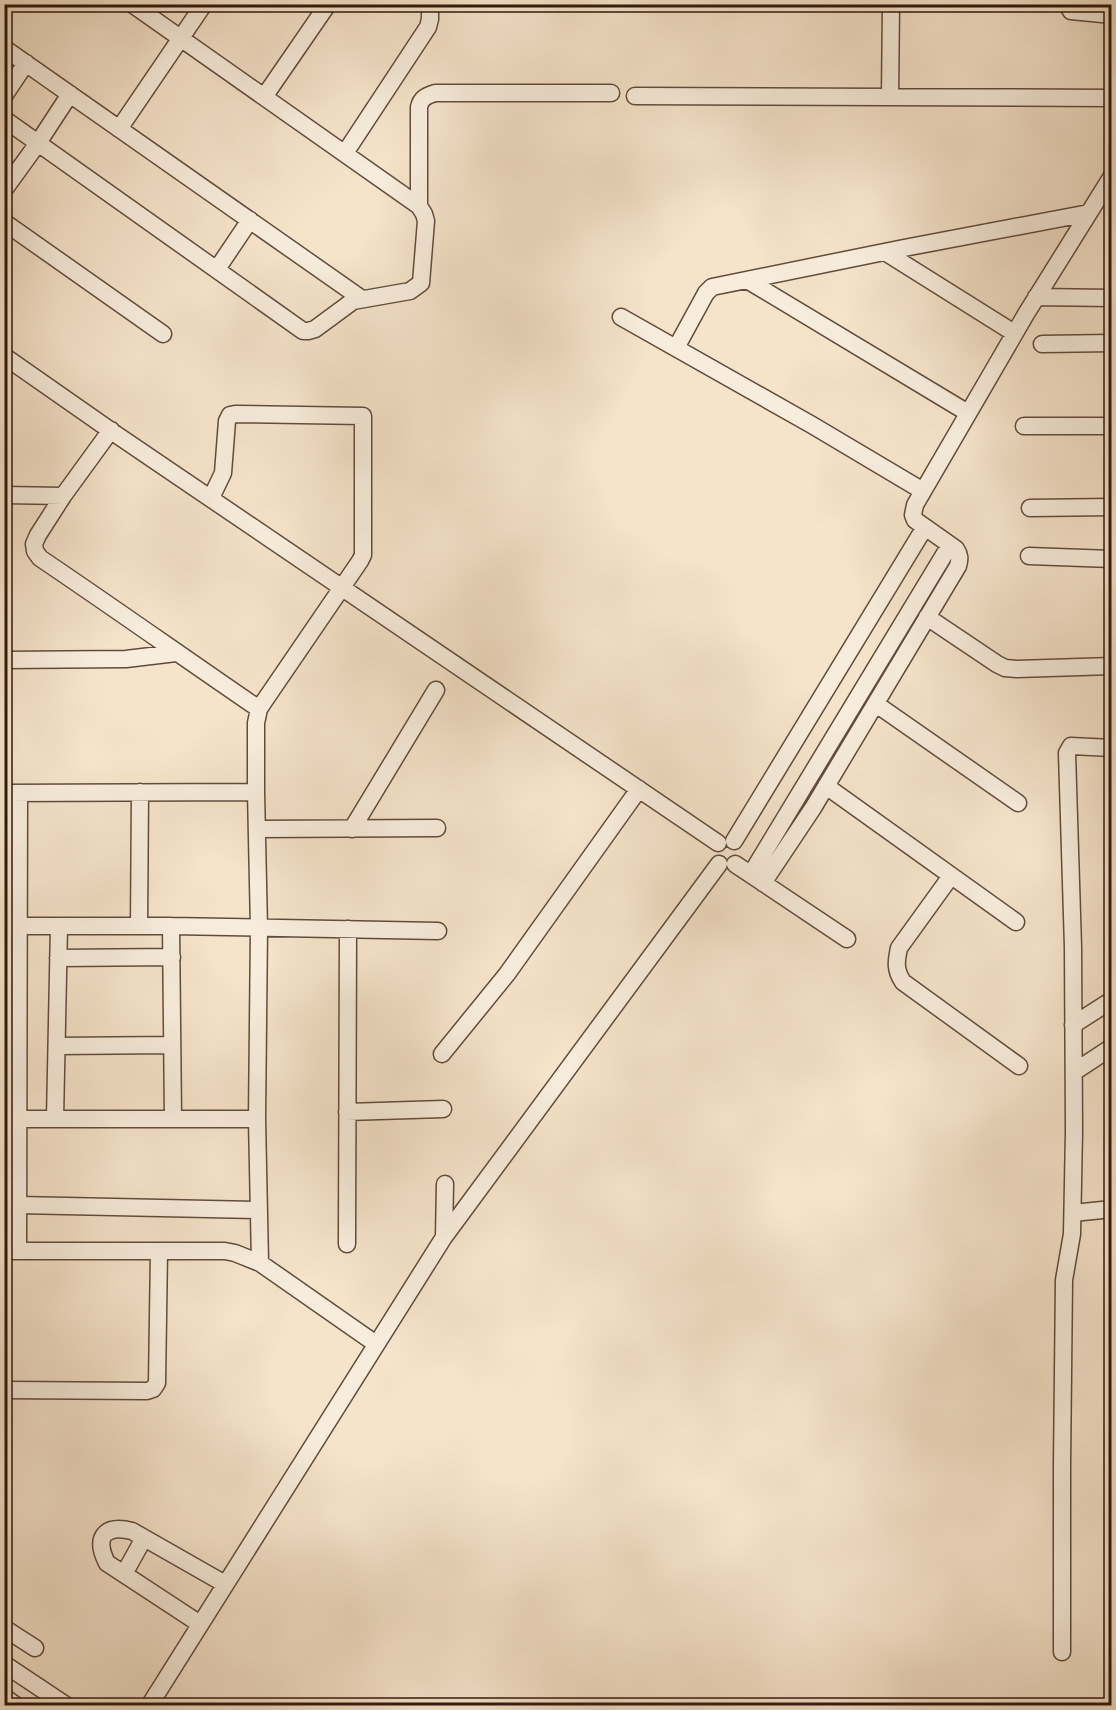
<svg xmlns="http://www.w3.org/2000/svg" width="1116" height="1710" viewBox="0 0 1116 1710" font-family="'Libre Caslon Text',serif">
<rect width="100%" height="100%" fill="#f5e3ca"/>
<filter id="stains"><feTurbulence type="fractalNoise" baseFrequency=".00333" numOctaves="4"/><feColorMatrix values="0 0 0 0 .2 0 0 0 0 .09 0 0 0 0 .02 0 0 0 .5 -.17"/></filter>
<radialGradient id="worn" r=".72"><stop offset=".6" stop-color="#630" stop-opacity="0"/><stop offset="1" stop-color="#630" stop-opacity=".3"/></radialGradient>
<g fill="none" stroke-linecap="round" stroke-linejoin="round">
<defs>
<path id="minor" d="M 1067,4 L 1071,11 L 1112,15
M 4,48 L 362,299
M 4,96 L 26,63
M 635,96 L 1112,98
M 264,97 L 328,4
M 890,97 L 891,4
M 4,119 L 303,331 L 308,331 L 315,329 L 353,301 L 410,291 L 421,283 L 426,221 L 424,214 L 419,206 L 132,4
M 119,129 L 204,4
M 345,153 L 428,27 L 430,19 L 430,4
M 4,190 L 38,143 L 70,94
M 419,206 L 419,107 C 421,98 426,96 435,93 L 611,93
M 4,222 L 163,334
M 885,252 L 1014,333
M 217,269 L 250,220
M 747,280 L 968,413
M 1036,297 L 1112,298
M 621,317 L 812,425 L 923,491
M 1042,344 L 1112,343
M 676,348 L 706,293 L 712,287 L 904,248 L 1089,213
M 4,356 L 117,435 L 718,843
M 1024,426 L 1112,426
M 111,430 L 63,496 L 38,535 L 34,544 L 35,551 L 40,558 C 114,608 186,659 259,709
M 4,495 L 63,496
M 211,498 L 223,473 L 227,421 L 230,415 L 235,414 L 363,416 L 363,555 L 360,561 L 265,700 L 259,709 L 256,723 L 256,792 L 259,928 L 257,1119 L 260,1263
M 1030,508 L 1112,507
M 1029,556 L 1112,559
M 927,617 L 997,664 L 1005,668 L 1017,669 L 1112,666
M 4,660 L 126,659 L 176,653
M 876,704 L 1018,803
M 826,786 L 1016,922
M 4,793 L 256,792
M 257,829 L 437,828
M 352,829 L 436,690
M 734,841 L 925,527
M 735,864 L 847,939
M 751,874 L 950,545
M 951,876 L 899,948 C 896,962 895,970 903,982 L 1019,1066
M 763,883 L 813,808 L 958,566 C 960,559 960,555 956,549 L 915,520 L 913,515 L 915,505 L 1026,314 L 1112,176
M 139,925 L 140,792
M 18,926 L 171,926 L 438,931
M 171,926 L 173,1119
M 58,958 L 172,957
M 1073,1025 L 1112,1000
M 57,1046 L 172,1045
M 442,1054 L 507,974 L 639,789
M 1074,1072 L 1112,1047
M 347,1112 L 443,1109
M 18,1119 L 257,1119
M 55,1119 L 59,926
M 18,1205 L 259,1210
M 1073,1213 L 1112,1209
M 444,1237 L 445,1184
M 347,1244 L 348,929
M 18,1250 L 19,793
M 4,1251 L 225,1251 L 235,1253 L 260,1263 L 376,1344
M 4,1390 L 147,1391 L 153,1389 L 157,1383 L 159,1251
M 124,1574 L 144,1538
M 200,1624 L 107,1563 C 94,1538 104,1524 132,1531 L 225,1584
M 4,1628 L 35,1648
M 1062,1652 L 1062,1464 L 1064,1280 L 1072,1234 L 1074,1131 L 1073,947 L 1067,753 L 1071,746 L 1112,748
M 4,1664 L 67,1706
M 4,1697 L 17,1706
M 149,1706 L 444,1237 L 719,864"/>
</defs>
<use href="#minor" stroke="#614c3c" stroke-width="19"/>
<use href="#minor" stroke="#f8eddd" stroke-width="16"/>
</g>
<rect width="1116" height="1710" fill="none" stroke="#f5e3ca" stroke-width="24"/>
<rect x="6" y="6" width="1104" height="1698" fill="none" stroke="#30190c" stroke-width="3"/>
<rect x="12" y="12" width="1092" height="1686" fill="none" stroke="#30190c" stroke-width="1.5"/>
<rect width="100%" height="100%" filter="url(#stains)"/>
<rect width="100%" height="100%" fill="url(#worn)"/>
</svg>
